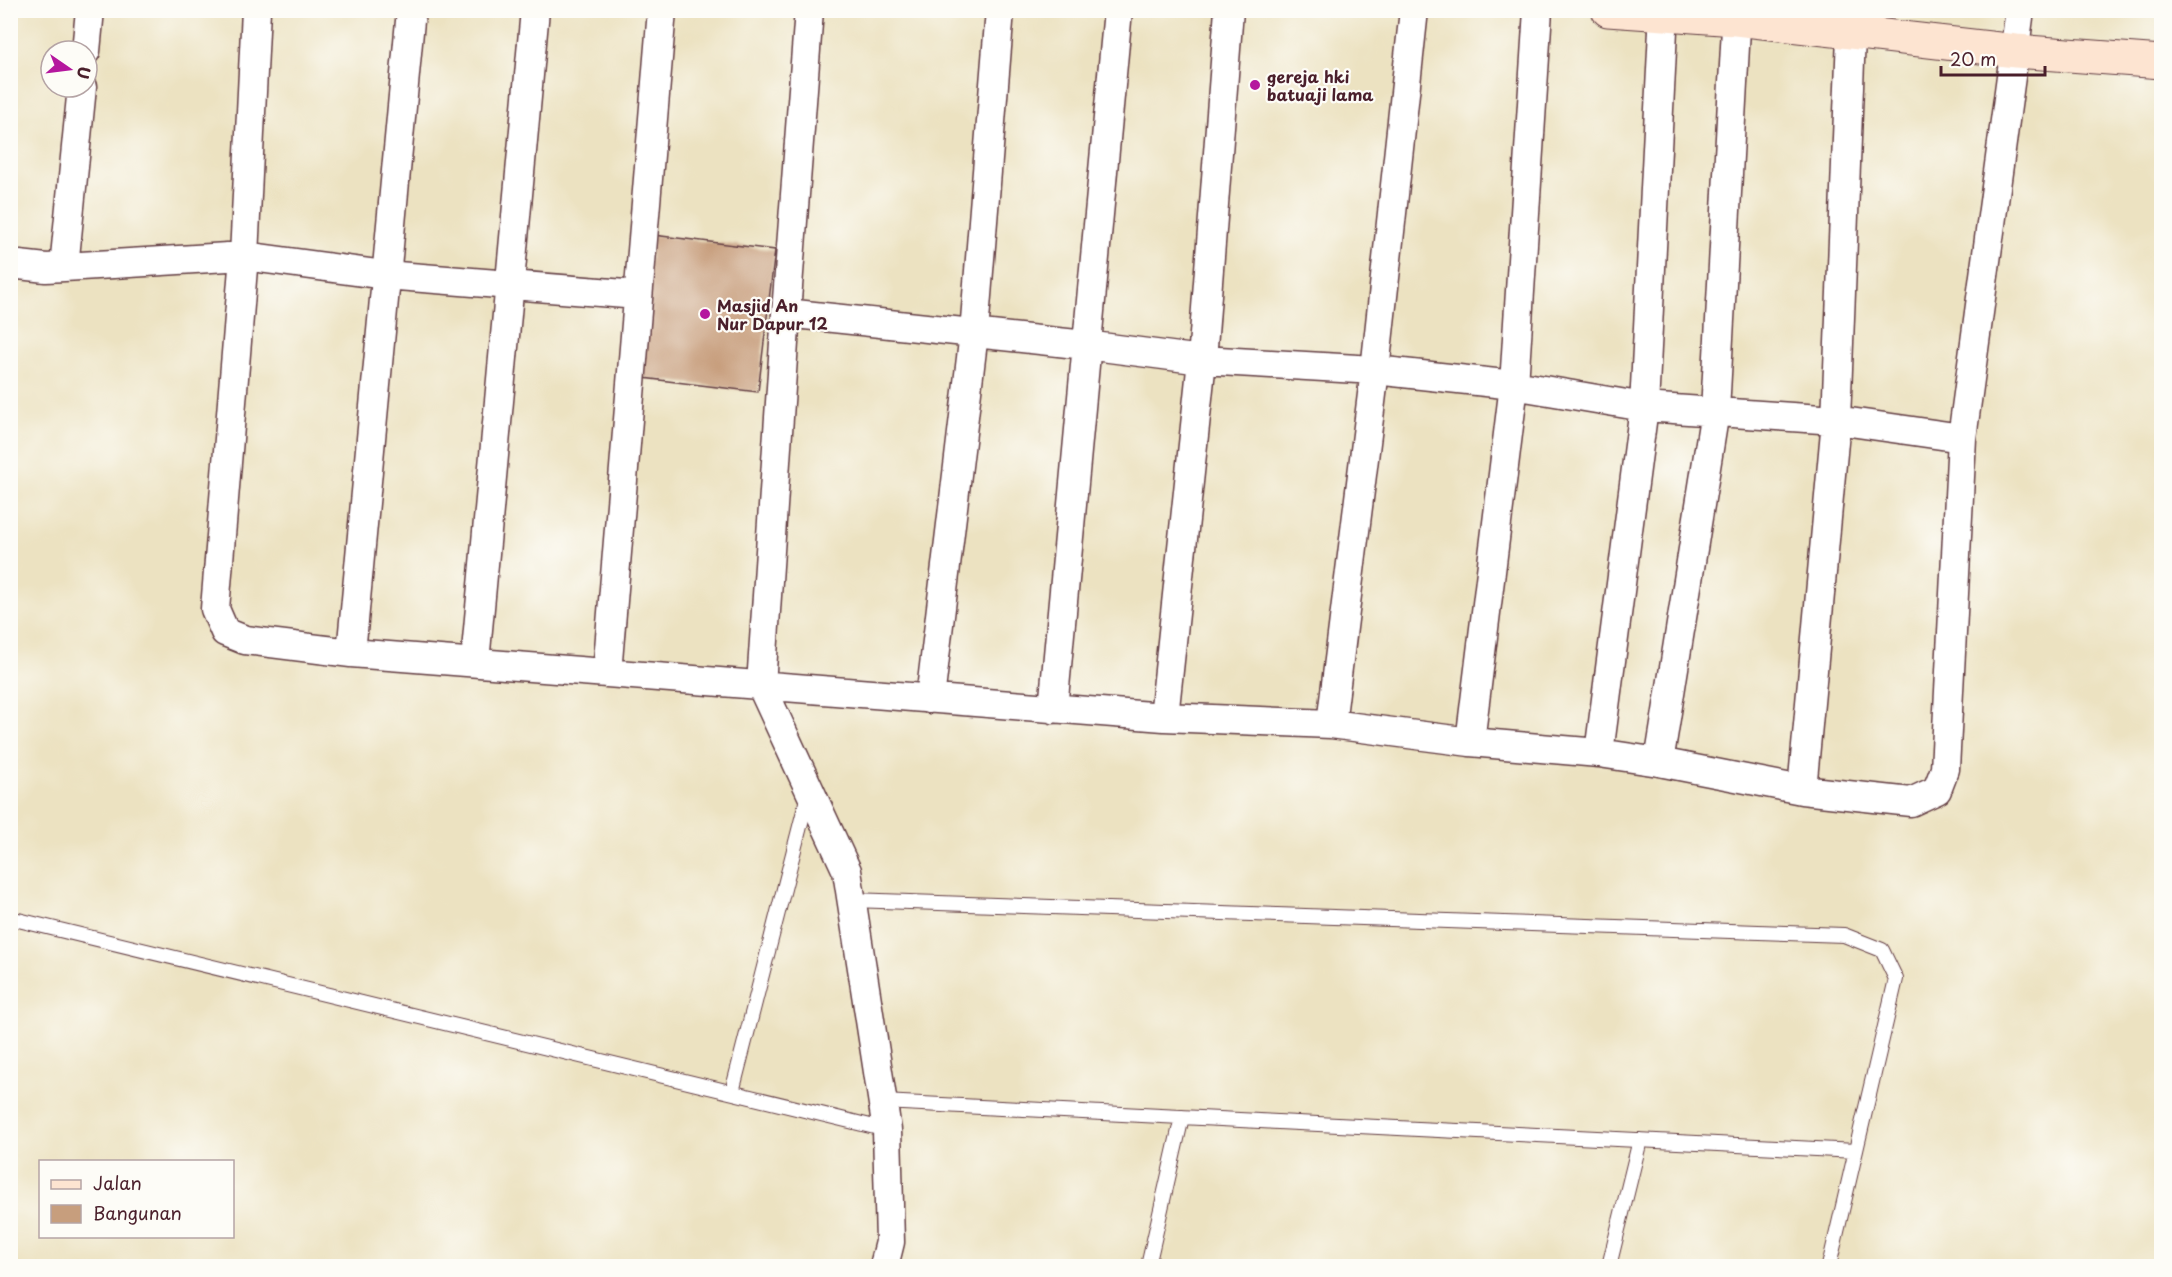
<svg xmlns="http://www.w3.org/2000/svg" width="2172" height="1277" viewBox="0 0 2172 1277" font-family="'Playpen Sans',sans-serif">
<rect width="100%" height="100%" fill="#fdfcf7"/>
<filter id="ink" filterUnits="userSpaceOnUse"><feTurbulence type="fractalNoise" baseFrequency=".0167" numOctaves="2"/><feDisplacementMap in="SourceGraphic" scale="12" xChannelSelector="R" yChannelSelector="G"/><feConvolveMatrix kernelMatrix="1 2 1 2 8 2 1 2 1" color-interpolation-filters="sRGB"/></filter>
<filter id="wash" filterUnits="userSpaceOnUse"><feTurbulence type="fractalNoise" baseFrequency=".008" numOctaves="4" result="noise"/><feDisplacementMap in="SourceGraphic" scale="24" xChannelSelector="R" yChannelSelector="G"/><feGaussianBlur stdDeviation="1.35" result="paint"/><feColorMatrix in="noise" values="0 0 0 0 0 0 0 0 0 0 0 0 0 0 0 0 0 1.4 0 .05"/><feComposite in="paint" operator="in"/></filter>
<g filter="url(#wash)">
<rect width="100%" height="100%" fill="#ece2c1"/>
<g id="blocks">
<path fill="#c79e7d" d="M 653,235 L 775,250 L 758,392 L 635,377 Z"/>
</g>
</g>
<g filter="url(#ink)">
<use href="#blocks" fill-opacity="0" stroke="#623c42" stroke-width="1.5"/>
<g fill="none" stroke-linecap="round" stroke-linejoin="round">
<defs>
<path id="lane" d="M 852,900 L 1844,935 L 1882,950 L 1896,979 L 1829,1266
M 10,918 L 887,1130
M 732,1092 L 808,795
M 883,1102 L 1856,1151
M 1148,1266 L 1182,1117
M 1609,1266 L 1640,1140"/>
<path id="street" d="M 256,10 L 244,256 L 215,609 L 225,632 L 245,640 L 351,653 L 1164,717 L 1331,724 L 1470,742 L 1599,753 L 1659,762 L 1802,790 L 1911,802 L 1937,790 L 1945,769 L 1962,438 L 2020,10
M 809,10 L 786,313 L 761,685 L 847,871 L 887,1130 L 890,1242 L 884,1266
M 86,51 L 90,10
M 10,264 L 46,268 L 64,267 L 82,87
M 64,267 L 244,256 L 385,275 L 638,295
M 786,313 L 1086,345 L 1202,360 L 1375,370 L 1514,385 L 1644,407 L 1836,420 L 1962,438
M 351,653 L 411,10
M 475,662 L 535,10
M 607,673 L 662,10
M 930,699 L 974,333 L 1000,10
M 1053,709 L 1118,10
M 1164,717 L 1202,360 L 1229,10
M 1331,724 L 1375,370 L 1414,10
M 1470,742 L 1514,385 L 1538,10
M 1599,753 L 1644,407 L 1664,10
M 1659,762 L 1715,411 L 1737,10
M 1802,790 L 1836,420 L 1852,10"/>
<path id="secondary" d="M 1608,10 L 1736,19 L 2016,51 L 2162,62"/>
</defs>
<use href="#lane" stroke="#623c42" stroke-width="16"/>
<use href="#street" stroke="#623c42" stroke-width="31"/>
<use href="#secondary" stroke="#623c42" stroke-width="35"/>
<use href="#lane" stroke="#fff" stroke-width="14"/>
<use href="#street" stroke="#fff" stroke-width="28"/>
<use href="#secondary" stroke="#fde4d1" stroke-width="33"/>
</g>
</g>
<g fill="#b5179e" stroke="#fdfcf7" stroke-width="2">
<circle cx="1255" cy="85" r="6"/>
<circle cx="705" cy="314" r="6"/>
</g>
<g text-anchor="middle" dominant-baseline="central" stroke-width="4.5" stroke-linejoin="round" paint-order="stroke">
<g font-size="16" font-weight="bold" fill="#4a1f2b" stroke="#fdfcf7" text-anchor="start">
<text x="1267" y="76">gereja hki<tspan x="1267" dy="18">batuaji lama</tspan></text>
<text x="717" y="305">Masjid An<tspan x="717" dy="18">Nur Dapur 12</tspan></text>
</g>
</g>
<rect width="2172" height="1277" fill="none" stroke="#fdfcf7" stroke-width="36"/>
<rect x="39" y="1160" width="195" height="78" fill="#fdfcf7" stroke="#b5a4a5" stroke-width="1.5"/>
<rect x="51" y="1180" width="30" height="9" fill="#fde4d1" stroke="#b5a4a5" stroke-width="1.5"/>
<text x="93" y="1190" font-size="18" fill="#4a1f2b">Jalan</text>
<rect x="51" y="1205" width="30" height="18" fill="#c79e7d" stroke="#b5a4a5" stroke-width="1.5"/>
<text x="93" y="1220" font-size="18" fill="#4a1f2b">Bangunan</text>
<g transform="translate(69 69) rotate(104)"><circle r="28" fill="#fdfcf7" stroke="#b5a4a5" stroke-width="1.5"/>
<path d="M0-4.5L10 22L0 15L-10 22Z" fill="#b5179e"/>
<text y="-9" font-size="16" font-weight="bold" text-anchor="middle" fill="#4a1f2b">U</text>
</g>
<path d="M1941 66v9h104v-9" fill="none" stroke="#4a1f2b" stroke-width="3"/>
<text x="1950" y="66" font-size="18" fill="#4a1f2b" stroke="#fdfcf7" stroke-width="4.5" paint-order="stroke">20 m</text>
</svg>
